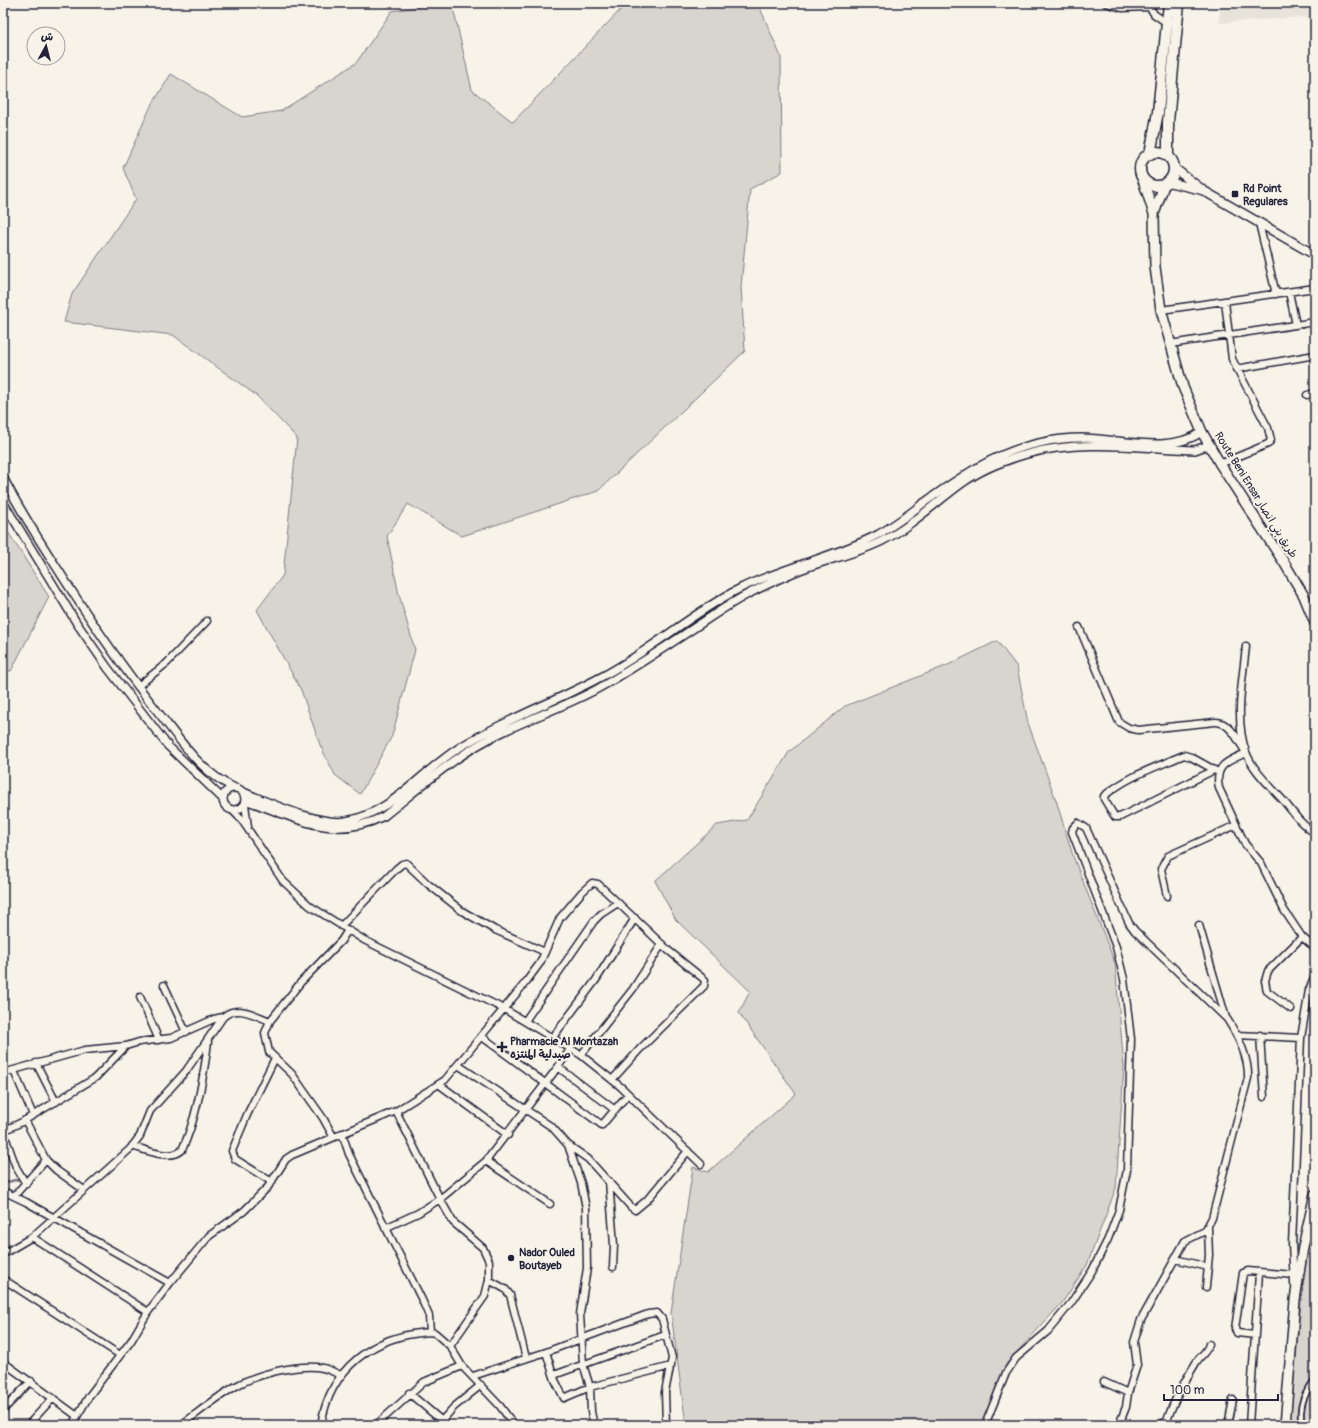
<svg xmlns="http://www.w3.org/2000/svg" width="1318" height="1428" viewBox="0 0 1318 1428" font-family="Pangolin,'Playpen Sans Arabic',sans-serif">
<rect width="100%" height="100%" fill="#f7f3e8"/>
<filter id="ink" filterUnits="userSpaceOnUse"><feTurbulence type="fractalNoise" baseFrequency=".025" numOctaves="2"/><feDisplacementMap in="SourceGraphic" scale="8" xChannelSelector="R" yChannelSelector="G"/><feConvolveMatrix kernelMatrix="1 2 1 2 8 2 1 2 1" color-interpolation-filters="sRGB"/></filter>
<g filter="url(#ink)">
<path fill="#e7e3db" d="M 1220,3 L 1315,3 L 1315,20 L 1303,17 L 1219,23 Z"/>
<path fill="#d8d5cf" stroke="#7d7c85" d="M 444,3 L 452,3 L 472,90 L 513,122 L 627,3 L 758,3 L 781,57 L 782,172 L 750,189 L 741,287 L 745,351 L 598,491 L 462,536 L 408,504 L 387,536 L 399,595 L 415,650 L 392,736 L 360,794 L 335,775 L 320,745 L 301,690 L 257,610 L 283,575 L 297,438 L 257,396 L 173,335 L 64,322 L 72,294 L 136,199 L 123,168 L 150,108 L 171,74 L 242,117 L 281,111 L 356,63 L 392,11 Z
M 3,524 L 49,597 L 11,671 L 3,671 Z
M 997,641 L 1017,667 L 1028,723 L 1056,800 L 1073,856 L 1115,963 L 1124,1067 L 1116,1188 L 1087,1265 L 1062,1303 L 1006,1364 L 983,1425 L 686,1425 L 671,1313 L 693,1167 L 708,1172 L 796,1094 L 739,1013 L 750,991 L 676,920 L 655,881 L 717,825 L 747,820 L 789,752 L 845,706 L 948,665 Z
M 1315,1213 L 1315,1425 L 1290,1425 L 1303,1279 Z"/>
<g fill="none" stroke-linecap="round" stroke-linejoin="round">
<path stroke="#76747f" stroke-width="2.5" d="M 3,1183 L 24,1178 L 29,1175"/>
<defs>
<path id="pedestrian" d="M 1302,1425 C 1298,1407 1304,1394 1315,1380"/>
<path id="minor" d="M 1106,3 L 1122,8 L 1149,7
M 1148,4 L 1154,14 L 1167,23
M 1259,223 L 1276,294
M 1289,292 L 1296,325
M 1161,310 L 1315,288
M 1170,344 L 1315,322
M 1236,369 L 1315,355
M 1307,395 L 1315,393
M 1220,464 L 1268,444 L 1271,440 L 1268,428 L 1232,359 L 1225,302
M 1079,627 L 1119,722 L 1129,728 L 1138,730 L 1215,722 C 1230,721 1239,742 1246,753 C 1229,761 1214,764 1219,788 L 1245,844 L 1261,863 L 1284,910 L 1302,937 L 1315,948
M 1246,646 C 1243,679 1234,719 1246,752 C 1252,769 1269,785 1281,798 C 1292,810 1300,825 1315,833
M 138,686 L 167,663 L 207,621
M 1214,770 L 1120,817 L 1115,817 L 1104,799 L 1104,796 C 1128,776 1156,767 1184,755 L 1191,757 L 1218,772
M 245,804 L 248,827
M 232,810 L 241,819 L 283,881 L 310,906 L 364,940 L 504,1009 L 581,1055 L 621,1087 L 701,1164
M 1167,896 L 1161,869 L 1168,856 L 1236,825
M 1199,925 L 1226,1018
M 341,926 L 396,869 L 402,864 L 406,863 L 428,884 L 462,911 L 495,930 L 545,952
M 164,985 L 186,1032
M 140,997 L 159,1040
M 1291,1009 L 1267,991 L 1265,981 L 1268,971 L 1302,937
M 525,1021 L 594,921 L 601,914 L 618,903
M 1237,1035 L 1301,1038
M 1260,1035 L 1264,1097
M 481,1036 L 602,1125 L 628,1094
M 553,1037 L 596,980 L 635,918
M 581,1055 L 633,989 L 662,944
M 36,1063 L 56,1102
M 458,1065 L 552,1127 L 568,1145 L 581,1183 L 586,1208 L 587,1268 L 580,1314 L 583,1364 L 590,1387 L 591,1412 L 594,1425
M 558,1067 L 615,1110
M 14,1071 L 33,1115
M 3,1073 L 85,1050 L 126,1046
M 440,1085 L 508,1135
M 25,1120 L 46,1160 L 56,1170 L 84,1190
M 3,1131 L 22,1122 L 95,1078 L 126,1046 L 139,1042 L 171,1038 L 214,1019 L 223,1017
M 3,1131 L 16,1167 L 26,1184
M 342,1133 L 349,1154 L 422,1300 L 429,1316 L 430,1332
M 333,1136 L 323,1118 L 292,1074 L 269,1052 L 265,1033 L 270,1021 L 301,982 L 341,941 L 348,930
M 568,1145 L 588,1159 L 631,1207 L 635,1210 L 647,1200 L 688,1151
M 132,1146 C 146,1150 171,1161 182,1150 C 196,1120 204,1075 208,1042
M 486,1161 L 550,1204
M 609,1181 L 614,1245 L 613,1267
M 272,1182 L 235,1159 L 232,1151 L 247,1115 L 275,1058
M 3,1191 L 26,1202 L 170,1283
M 14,1196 L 46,1160
M 385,1228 L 418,1213 L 440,1199 L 396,1111
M 32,1237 L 148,1312
M 3,1254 L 32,1237 L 130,1149 L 140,1136 L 150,1111 L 186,1071 L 223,1017 C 237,1004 254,1015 270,1021
M 1175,1259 L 1208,1267
M 3,1279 L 120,1355
M 489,1280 L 505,1289 L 510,1295 L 526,1358
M 1294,1284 L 1292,1244 L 1301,1038 L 1309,990 L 1315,975
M 1206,1287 L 1209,1255 L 1208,1228
M 1255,1335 L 1237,1333 L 1235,1329 L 1243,1273 L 1248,1271 L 1294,1275
M 450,1346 L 485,1296 L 489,1280 L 489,1261 L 483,1248 L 453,1222 L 440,1199 L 486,1161 L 558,1067 L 571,1048
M 546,1352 L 555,1380 L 564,1398 L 590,1387 L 671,1366
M 3,1362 L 77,1416
M 554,1375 L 665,1335
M 473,1376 L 546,1352 L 648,1314 L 657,1313 L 662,1319 L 672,1358 L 665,1392 L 666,1425
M 1104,1382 L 1128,1393
M 409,1393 L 442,1421
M 3,1410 L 31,1381
M 28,1425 L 53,1398
M 72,1425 L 89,1396 L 131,1341 L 148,1312 L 170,1283 L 209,1236 L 244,1211 L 268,1187 L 286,1159 L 292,1155 L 396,1111 L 445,1080 L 526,982 L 540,963 L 560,918 L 582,892 L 592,883 L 598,884 L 669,951 L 705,980 L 704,986 L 640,1049 L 612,1080
M 181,1425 C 199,1412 217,1397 236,1386 C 257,1374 300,1363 323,1368 C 329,1369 335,1373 341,1375
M 321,1425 C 330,1368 374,1335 430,1332 L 435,1333 L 450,1346 L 462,1366 L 500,1406 L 514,1425
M 376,1425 L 424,1382 L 462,1366
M 438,1425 L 454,1407 L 481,1385
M 985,1425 L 1006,1373 L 1016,1358 L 1048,1331 L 1071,1303 L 1092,1271 L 1108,1239 L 1119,1210 L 1127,1170 L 1131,1039 L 1124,979 L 1116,947 L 1072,832 L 1073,828 L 1078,823 L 1086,828 L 1129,923 L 1135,931 L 1227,1019 C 1238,1036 1249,1057 1248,1078 L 1212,1218 L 1205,1231 L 1185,1241 L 1141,1320 L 1134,1342 L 1137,1365 L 1128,1393 L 1126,1407 L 1119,1425
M 1159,1425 L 1167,1421
M 1169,1425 L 1167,1421 C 1174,1399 1185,1381 1197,1361 C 1201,1355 1207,1352 1209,1344
M 1228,1425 L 1233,1400
M 1249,1425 L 1259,1273"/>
<path id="tertiary" d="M 3,477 C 19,509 39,540 59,571 C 90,620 122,667 158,712 C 180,740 202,774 235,788
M 3,502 L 76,622 L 107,667 L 168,746 L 223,799
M223 799a11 11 0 1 1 22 0a11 11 0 1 1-22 0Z
M 243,792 C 269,802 319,826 346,821 C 393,813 422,770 462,746 C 506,719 555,702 601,677 C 649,652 689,615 737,590 C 782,567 832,558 877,535 C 894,526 909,514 925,502 C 960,477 996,452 1039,443 C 1052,440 1068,438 1081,438 C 1120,438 1167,455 1202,432
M 245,800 C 295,817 333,842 384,816 C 417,790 450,760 487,740 C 523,720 563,708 599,688 C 634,668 667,646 700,624 C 717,613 732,602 750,593 C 768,584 786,575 805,568 C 830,559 858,553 882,541 C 912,526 937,501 964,482 C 982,469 1006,460 1027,454 C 1079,439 1141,448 1195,450 L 1209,445"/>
<path id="secondary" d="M 1174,168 L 1204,191 L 1315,255
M 1168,182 L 1202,190"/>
<path id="primary" d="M 1142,177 L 1154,214 L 1155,267 L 1161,310 L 1183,387 L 1202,432 L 1220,464 L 1285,564 L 1304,596 L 1315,623
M 1154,214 L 1164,185
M 1285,1425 L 1295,1300 L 1303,1247 L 1315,1194"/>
<path id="trunk" d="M1140 169a17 17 0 1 1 34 0a17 17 0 1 1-34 0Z
M 1150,154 L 1158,112 L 1169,3
M 1168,156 L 1168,122 L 1179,3"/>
</defs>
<use href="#pedestrian" stroke="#22223b" stroke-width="8"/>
<use href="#minor" stroke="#22223b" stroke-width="9"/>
<use href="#tertiary" stroke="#22223b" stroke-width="10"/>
<use href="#secondary" stroke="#22223b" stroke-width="11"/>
<use href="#primary" stroke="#22223b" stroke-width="12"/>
<use href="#trunk" stroke="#22223b" stroke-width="13"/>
<use href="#pedestrian" stroke="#f7f3e8" stroke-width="4.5"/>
<use href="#minor" stroke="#f7f3e8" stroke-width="6"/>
<use href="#tertiary" stroke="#f7f3e8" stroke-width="7"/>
<use href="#secondary" stroke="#f7f3e8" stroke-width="8"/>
<use href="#primary" stroke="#f7f3e8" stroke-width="9"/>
<use href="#trunk" stroke="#f7f3e8" stroke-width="10"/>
</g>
</g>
<g fill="#22223b" stroke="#f7f3e8" stroke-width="1.5">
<rect x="1231" y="190" width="8" height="8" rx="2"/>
<path d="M500 1041h4v4h4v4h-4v4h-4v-4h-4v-4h4z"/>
<circle cx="511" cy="1258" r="4"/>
</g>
<g text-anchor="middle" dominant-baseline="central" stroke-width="4" stroke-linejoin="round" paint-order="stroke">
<g font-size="11" font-weight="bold" fill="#22223b" stroke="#f7f3e8" text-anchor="start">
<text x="1243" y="188">Rd Point<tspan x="1243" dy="13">Regulares</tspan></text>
<text x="510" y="1041">Pharmacie Al Montazah<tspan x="510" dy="13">صيدلية المنتزه</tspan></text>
<text x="519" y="1252">Nador Ouled<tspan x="519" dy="13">Boutayeb</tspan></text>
</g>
<g font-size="11" fill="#22223b" stroke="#f7f3e8">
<text transform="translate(1256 495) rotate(58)">Route Beni Ensar طريق بني انصار</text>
</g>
</g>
<rect width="1318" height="1428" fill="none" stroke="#f7f3e8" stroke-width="16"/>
<rect x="8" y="8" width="1302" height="1412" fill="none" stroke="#22223b" stroke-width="1.5" filter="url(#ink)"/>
<g transform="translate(46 46) rotate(7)"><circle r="19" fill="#f7f3e8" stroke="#a29fa3"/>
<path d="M0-3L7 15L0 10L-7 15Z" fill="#22223b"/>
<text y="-6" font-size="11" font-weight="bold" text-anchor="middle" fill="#22223b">ش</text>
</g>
<path d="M1164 1394v6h114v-6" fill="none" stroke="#22223b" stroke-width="2"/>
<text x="1170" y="1394" font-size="12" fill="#22223b" stroke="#f7f3e8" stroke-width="3" paint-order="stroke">100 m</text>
</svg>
